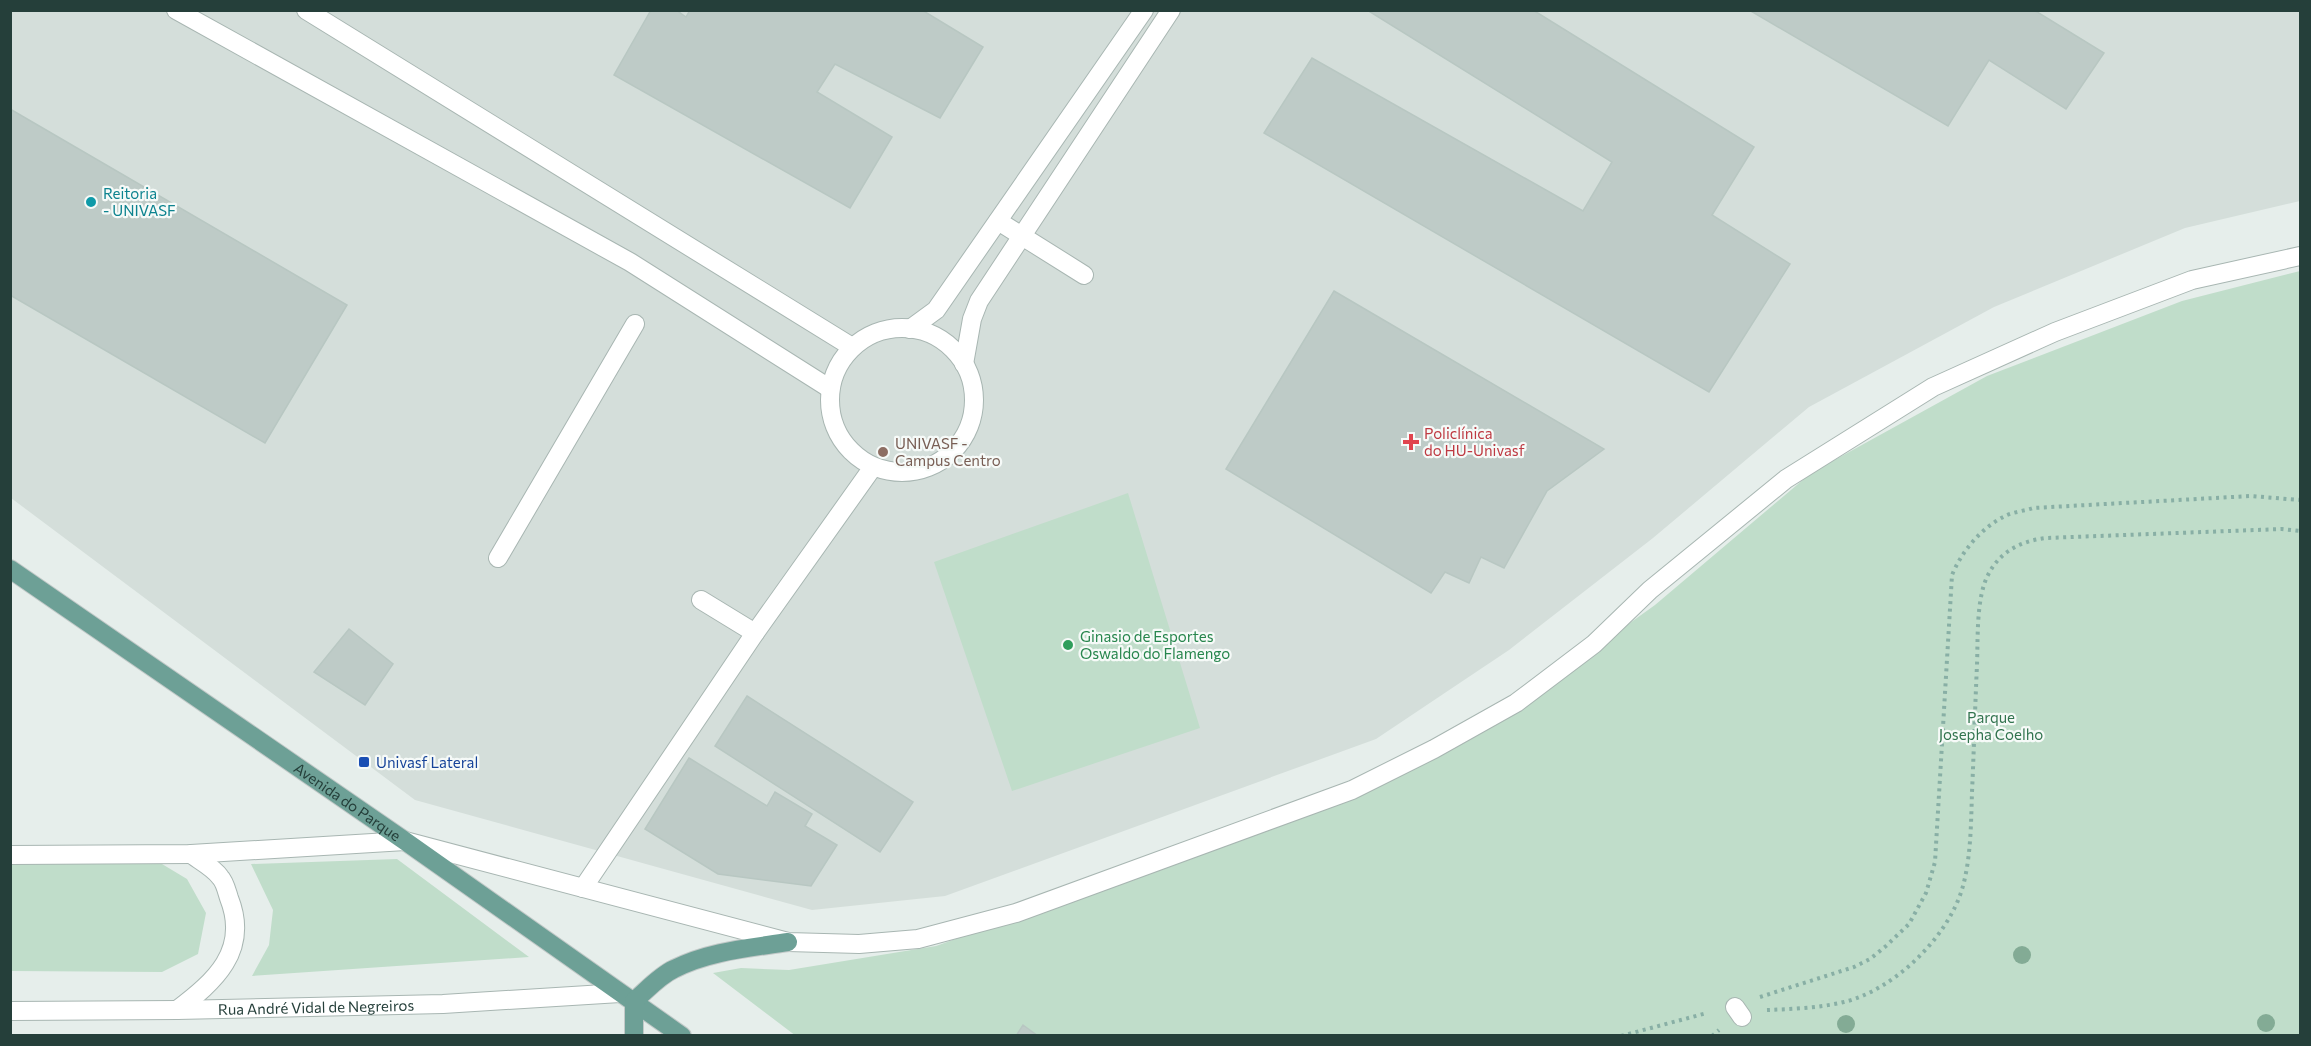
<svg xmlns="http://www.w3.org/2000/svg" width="2311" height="1046" viewBox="0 0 2311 1046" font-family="Commissioner,sans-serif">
<rect width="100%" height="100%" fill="#e6eeeb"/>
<path fill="#d4deda" d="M 10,11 L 2300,11 L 2300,201 L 2185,228 L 1994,307 L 1809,407 L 1653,538 L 1509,650 L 1376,739 L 945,896 L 812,910 L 415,800 L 11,498 Z"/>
<path fill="#c0ddca" d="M 2300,271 L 2300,1035 L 796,1036 L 713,973 L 741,968 L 789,970 L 936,946 L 1368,791 L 1510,709 L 1655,605 L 1811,473 L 1987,376 L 2182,301 Z
M 1128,493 L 1200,728 L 1012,791 L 934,562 Z
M 397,859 L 529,957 L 252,976 L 269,945 L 273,910 L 251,864 Z
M 11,860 L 157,861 L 187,879 L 206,913 L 198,954 L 162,972 L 11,971 Z"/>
<path fill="#becbc7" stroke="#b8c7c2" stroke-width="1.5" d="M 651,10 L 676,10 L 686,17 L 690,10 L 922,10 L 983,47 L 940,118 L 835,64 L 817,92 L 892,137 L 850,208 L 614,75 Z
M 1367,10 L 1533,10 L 1754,147 L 1712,215 L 1790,264 L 1709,392 L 1264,133 L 1312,58 L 1583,211 L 1612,162 Z
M 1749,10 L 2034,10 L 2104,53 L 2066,109 L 1989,60 L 1948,126 Z
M 10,109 L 347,305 L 265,443 L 10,295 Z
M 1334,291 L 1604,449 L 1547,491 L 1504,568 L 1481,557 L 1469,583 L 1445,572 L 1431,593 L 1226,469 Z
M 349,629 L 393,664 L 365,705 L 314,672 Z
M 747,696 L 913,802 L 880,852 L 715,746 Z
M 689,758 L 767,806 L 775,792 L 812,814 L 805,826 L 837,845 L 811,886 L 718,874 L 645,829 Z
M 1023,1025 L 1038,1036 L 1016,1036 Z"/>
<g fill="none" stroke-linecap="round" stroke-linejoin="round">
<defs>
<g id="minor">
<path d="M 176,10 L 630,262 L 829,388"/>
<path d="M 306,10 L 852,347"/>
<path d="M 998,221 L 1084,275"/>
<circle cx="902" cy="400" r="72"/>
<path d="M 910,329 L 936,310 L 1144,10"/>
<path d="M 964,364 L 972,319 L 979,301 L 1171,10"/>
<path d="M 498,558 L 635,324"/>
<path d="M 701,600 L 755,633"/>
<path d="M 10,855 L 191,854 L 405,841 L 788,942 L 859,944 L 918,939 L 1016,913 L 1352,790 L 1434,749 L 1516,703 L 1594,644 L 1650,590 L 1786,479 L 1933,387 L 2055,332 L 2192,280 L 2300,256"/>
<path d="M 583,888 L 755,633 L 873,467"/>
<path d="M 1735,1007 L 1742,1017"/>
<path d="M 177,1010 C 214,982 250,951 229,898 C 227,892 225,882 220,877 C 214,868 199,860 191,854"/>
<path id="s1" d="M 10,1011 L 177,1010 L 443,1004 L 620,993"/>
</g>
<g id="major">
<path id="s2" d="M 10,569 L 405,841 L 682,1036"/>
<path d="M 634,1036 L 634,1001 C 647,990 659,976 674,969 C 709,951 750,948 788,942"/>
</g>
</defs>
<use href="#minor" stroke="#a8b6b2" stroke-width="20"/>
<use href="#major" stroke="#c2c9c8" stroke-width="20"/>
<path stroke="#88afa5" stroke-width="4" stroke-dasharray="3 4.5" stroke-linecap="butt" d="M 1760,997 L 1854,967 L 1870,959 L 1886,946 L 1909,924 L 1926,893 L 1935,862 L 1952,575 C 1962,551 1981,528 2005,516 C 2013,512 2024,511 2033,508 L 2251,496 L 2300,500
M 1767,1010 C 1792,1009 1819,1008 1844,1002 C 1894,990 1949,937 1963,886 C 1971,856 1971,823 1972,792 C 1974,749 1975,707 1977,665 C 1978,639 1976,598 1988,575 C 2000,551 2021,541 2046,538 L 2282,529 L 2300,531
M 1621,1036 L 1707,1013
M 1712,1036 L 1719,1030"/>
<use href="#minor" stroke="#fff" stroke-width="18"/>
<use href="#major" stroke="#6da096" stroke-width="18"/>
</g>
<g fill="#83ab95">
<circle cx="2022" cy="955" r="9"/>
<circle cx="2266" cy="1023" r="9"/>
<circle cx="1846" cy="1024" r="9"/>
</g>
<circle fill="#0f9aa8" stroke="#f6faf8" stroke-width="2" cx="91" cy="202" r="6"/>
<path fill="#e0444e" stroke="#f6faf8" stroke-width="2" d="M1408 433h6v6h6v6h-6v6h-6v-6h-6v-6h6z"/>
<circle fill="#8d6e63" stroke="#f6faf8" stroke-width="2" cx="883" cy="452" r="6"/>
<circle fill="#2e9e5b" stroke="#f6faf8" stroke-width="2" cx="1068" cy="645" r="6"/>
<rect fill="#1a4fb4" stroke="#f6faf8" stroke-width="2" x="358" y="756" width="12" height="12" rx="3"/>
<g text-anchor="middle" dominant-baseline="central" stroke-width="4.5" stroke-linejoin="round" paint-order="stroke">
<g font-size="15" fill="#0d838f" stroke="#f6faf8" text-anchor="start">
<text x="103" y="193">Reitoria<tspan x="103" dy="17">- UNIVASF</tspan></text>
</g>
<g font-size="15" fill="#be3a42" stroke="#f6faf8" text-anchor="start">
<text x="1424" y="433">Policlínica<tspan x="1424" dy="17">do HU-Univasf</tspan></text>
</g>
<g font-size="15" fill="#785e54" stroke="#f6faf8" text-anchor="start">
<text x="895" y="443">UNIVASF -<tspan x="895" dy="17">Campus Centro</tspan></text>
</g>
<g font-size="15" fill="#27864d" stroke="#f6faf8" text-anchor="start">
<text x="1080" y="636">Ginasio de Esportes<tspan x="1080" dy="17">Oswaldo do Flamengo</tspan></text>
</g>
<g font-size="15" fill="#32744f" stroke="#f6faf8">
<text x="1991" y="717">Parque<tspan x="1991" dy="17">Josepha Coelho</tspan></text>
</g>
<g font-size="15" fill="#164399" stroke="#f6faf8" text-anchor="start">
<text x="376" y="762">Univasf Lateral</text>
</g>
<g font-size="15" fill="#253f3a" stroke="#f6faf8">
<text stroke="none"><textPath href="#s2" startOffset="410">Avenida do Parque</textPath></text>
<text stroke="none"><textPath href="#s1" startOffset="306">Rua André Vidal de Negreiros</textPath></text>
</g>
</g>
<rect width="2311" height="1046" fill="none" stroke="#253f3a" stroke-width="24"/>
</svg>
